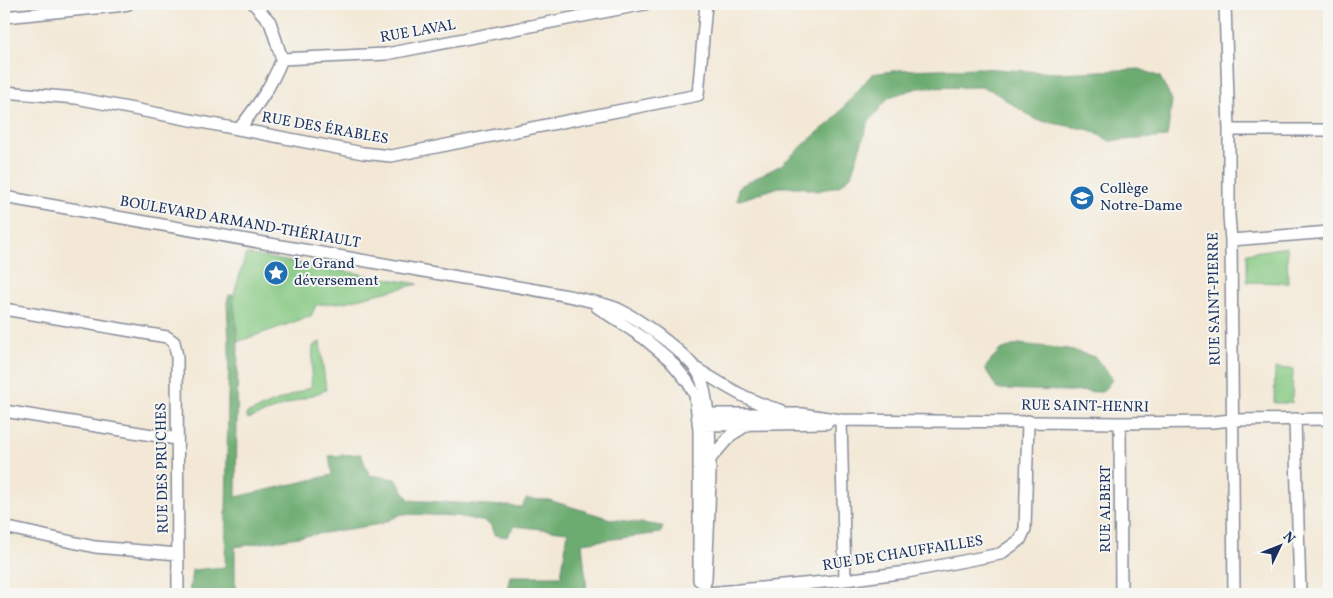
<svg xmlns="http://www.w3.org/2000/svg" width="1333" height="598" viewBox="0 0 1333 598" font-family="Vollkorn,serif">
<rect width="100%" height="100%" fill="#f6f6f2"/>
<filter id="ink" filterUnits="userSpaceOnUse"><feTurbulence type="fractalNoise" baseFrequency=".02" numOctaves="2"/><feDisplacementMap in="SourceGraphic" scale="10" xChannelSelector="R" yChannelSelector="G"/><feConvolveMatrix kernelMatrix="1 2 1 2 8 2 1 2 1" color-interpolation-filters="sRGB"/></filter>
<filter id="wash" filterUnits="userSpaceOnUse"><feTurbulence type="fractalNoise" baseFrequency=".0096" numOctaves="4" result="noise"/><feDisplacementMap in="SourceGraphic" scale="20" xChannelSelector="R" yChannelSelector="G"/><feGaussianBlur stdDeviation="1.12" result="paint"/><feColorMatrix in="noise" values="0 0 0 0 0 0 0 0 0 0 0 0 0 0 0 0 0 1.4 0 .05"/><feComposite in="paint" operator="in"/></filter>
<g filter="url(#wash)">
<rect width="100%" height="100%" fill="#f3e8d5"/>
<path fill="#85c881" stroke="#507c70" d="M 1287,247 L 1288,283 L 1247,282 L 1247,253 Z
M 246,254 L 418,284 L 345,302 L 316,305 L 311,316 L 237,342 L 233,297 Z
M 320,342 L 326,390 L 248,419 L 246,414 L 311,387 L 313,346 Z
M 1275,368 L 1293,369 L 1292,403 L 1274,403 Z"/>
<path fill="#6cac6f" stroke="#446e66" d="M 980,68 L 1057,73 L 1140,69 L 1160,77 L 1172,100 L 1167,137 L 1110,141 L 1090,130 L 1036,120 L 991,90 L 980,87 L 918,88 L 889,97 L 868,123 L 851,176 L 839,186 L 817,191 L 800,187 L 779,187 L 737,201 L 738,187 L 781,165 L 816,134 L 831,122 L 872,74 L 899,70 Z
M 229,295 L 233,295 L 238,344 L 236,497 L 332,475 L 329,456 L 361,454 L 369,475 L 396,479 L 409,500 L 522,507 L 526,499 L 549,500 L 611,519 L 663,526 L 661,533 L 582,543 L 587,591 L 563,594 L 506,594 L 510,576 L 561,576 L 568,532 L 514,526 L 507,537 L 494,535 L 491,526 L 486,522 L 457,516 L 402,514 L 381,524 L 235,547 L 235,594 L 189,594 L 192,570 L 225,567 L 229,344 L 227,302 Z
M 1019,344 L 1068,349 L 1095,357 L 1113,379 L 1102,392 L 997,389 L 985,368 L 1000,350 Z"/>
</g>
<g filter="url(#ink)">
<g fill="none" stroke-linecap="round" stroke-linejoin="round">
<defs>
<path id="minor" d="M 1225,4 L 1229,130 L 1229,216 L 1231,240 L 1234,594
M 4,17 L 116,6 L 128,4
M 282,59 L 386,54 L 645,4
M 4,92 L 76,98 L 363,153 L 391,156 L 698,95 L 706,4
M 239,129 C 257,106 271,87 282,59 L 270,22 L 254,4
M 1229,130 L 1329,130
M 4,197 C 146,222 288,247 429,272 C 477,281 525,287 573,297 C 588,301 604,303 618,309 C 641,320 681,350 696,369 C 719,401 707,535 706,579 L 702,593
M 1231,240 L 1329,232
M 597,307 L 645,339 L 669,359 L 688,382 L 695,395 L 699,430 L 699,580
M 4,309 L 167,337 L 174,342 L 177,356 L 178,594
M 697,369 C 724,385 750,403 781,410
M 4,411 L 177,439
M 698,414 L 802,414 L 841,420 L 1120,423 L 1213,422 L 1231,420 L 1329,419
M 1295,419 L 1300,594
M 841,420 L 845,580
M 1120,423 L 1121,594
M 701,425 L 827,423
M 710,459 L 731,435 L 747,425
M 4,527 L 95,547 L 178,554
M 698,594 L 845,580 L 907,572 L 1000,554 L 1020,540 L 1025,529 L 1028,421"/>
</defs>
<use href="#minor" stroke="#878c9a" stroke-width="14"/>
<use href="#minor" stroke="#fff" stroke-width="11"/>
</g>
</g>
<defs>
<symbol id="school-disc" viewBox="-11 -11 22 22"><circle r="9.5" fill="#1f6fb2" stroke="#f6f6f2"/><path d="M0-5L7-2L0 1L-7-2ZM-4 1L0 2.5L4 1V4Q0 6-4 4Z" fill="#fff"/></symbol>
<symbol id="sight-disc" viewBox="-11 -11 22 22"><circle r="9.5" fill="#1f6fb2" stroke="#f6f6f2"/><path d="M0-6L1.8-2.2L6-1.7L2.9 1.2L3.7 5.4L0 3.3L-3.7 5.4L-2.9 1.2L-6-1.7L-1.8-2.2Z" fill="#fff"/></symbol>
</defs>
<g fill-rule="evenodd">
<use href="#school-disc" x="1068" y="184" width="28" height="28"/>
<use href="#sight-disc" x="262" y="259" width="28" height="28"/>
</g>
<g text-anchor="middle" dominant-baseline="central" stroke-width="4" stroke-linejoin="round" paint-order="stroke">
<g font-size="15" fill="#1b2f5e" stroke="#f6f6f2">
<text transform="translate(418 32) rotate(-10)">RUE LAVAL</text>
<text transform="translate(325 129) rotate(10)">RUE DES ÉRABLES</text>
<text transform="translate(240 223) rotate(10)">BOULEVARD ARMAND-THÉRIAULT</text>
<text transform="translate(1215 299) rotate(-91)">RUE SAINT-PIERRE</text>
<text transform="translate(1085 407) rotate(1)">RUE SAINT-HENRI</text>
<text transform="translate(163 468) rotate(-91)">RUE DES PRUCHES</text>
<text transform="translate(1106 509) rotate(-90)">RUE ALBERT</text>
<text transform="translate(903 554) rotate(-9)">RUE DE CHAUFFAILLES</text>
</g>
<g font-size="15" fill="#1b2f5e" stroke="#f6f6f2" text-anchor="start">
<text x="1100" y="189">Collège<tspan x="1100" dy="17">Notre-Dame</tspan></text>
<text x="294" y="264">Le Grand<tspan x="294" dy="17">déversement</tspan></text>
</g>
</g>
<rect width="1333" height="598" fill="none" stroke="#f6f6f2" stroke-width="20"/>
<g transform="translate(1280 546) rotate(47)" stroke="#f6f6f2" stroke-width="4" paint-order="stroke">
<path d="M0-4L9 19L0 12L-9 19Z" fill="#1b2f5e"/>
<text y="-8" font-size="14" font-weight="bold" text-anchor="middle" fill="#1b2f5e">N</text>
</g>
</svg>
